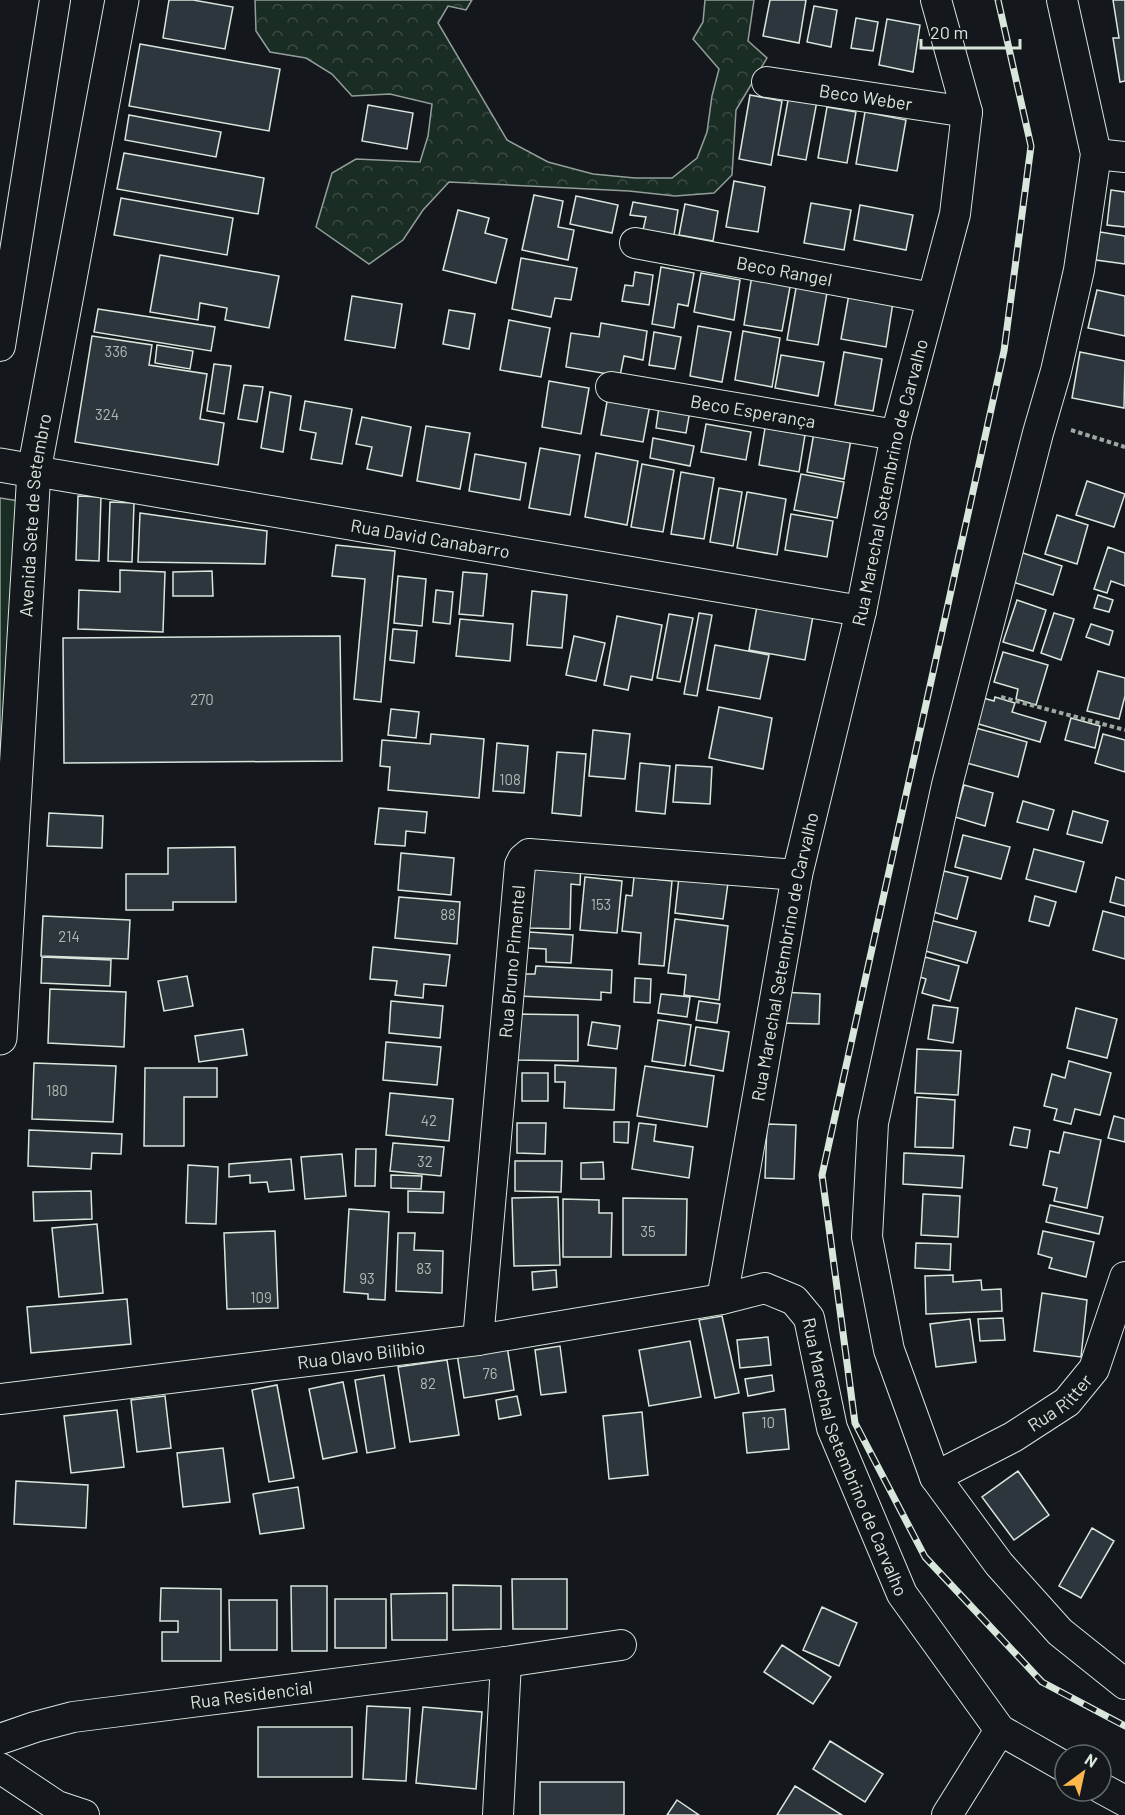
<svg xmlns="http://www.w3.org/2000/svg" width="1125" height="1815" viewBox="0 0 1125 1815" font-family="Barlow,sans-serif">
<defs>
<pattern id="forest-crowns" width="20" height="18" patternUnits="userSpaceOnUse" patternTransform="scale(1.5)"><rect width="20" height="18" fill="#1a2d24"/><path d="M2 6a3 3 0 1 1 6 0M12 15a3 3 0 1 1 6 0" fill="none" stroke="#3b4b43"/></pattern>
</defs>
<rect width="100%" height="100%" fill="#14181c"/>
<path fill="url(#forest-crowns)" stroke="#939e99" stroke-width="1.5" d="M 255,0 L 472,0 L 466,10 L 448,6 L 438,23 L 507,140 L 548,162 L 593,174 L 635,178 L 672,178 L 697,158 L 707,132 L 712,96 L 719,69 L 693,39 L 703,22 L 705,0 L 754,0 L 748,41 L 767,58 L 736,110 L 732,175 L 714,193 L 675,196 L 629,191 L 449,182 L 423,210 L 403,240 L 369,264 L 316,227 L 332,173 L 356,159 L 420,162 L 428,136 L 432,104 L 390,94 L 352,96 L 332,74 L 306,58 L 270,52 L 256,31 Z"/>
<path fill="#1a2d24" stroke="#939e99" stroke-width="1.5" d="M 0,498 L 19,501 L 0,761 Z"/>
<path fill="#2c363c" stroke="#d8e6dc" stroke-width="1.5" d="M 169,0 L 193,0 L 233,7 L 225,49 L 163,38 Z
M 770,0 L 806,0 L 799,43 L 763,36 Z
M 1113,0 L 1125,0 L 1125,81 L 1120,82 L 1113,38 L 1119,38 Z
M 814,6 L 837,10 L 831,47 L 807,42 Z
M 856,18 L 878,22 L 873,51 L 851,48 Z
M 887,19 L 920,25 L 913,72 L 879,65 Z
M 140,44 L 280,69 L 269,131 L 129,106 Z
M 750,95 L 782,101 L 771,165 L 739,159 Z
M 789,95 L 817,101 L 806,160 L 778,155 Z
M 368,105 L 413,113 L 407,149 L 362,141 Z
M 827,107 L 856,112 L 847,163 L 818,158 Z
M 865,112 L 906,120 L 897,171 L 856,164 Z
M 129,115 L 221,132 L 216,157 L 125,140 Z
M 124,153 L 264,178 L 258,214 L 117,189 Z
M 734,181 L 765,187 L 758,232 L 726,227 Z
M 1111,190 L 1125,192 L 1125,227 L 1107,225 Z
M 534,195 L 563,201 L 558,227 L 574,230 L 568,260 L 522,250 Z
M 576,196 L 618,205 L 612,233 L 570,224 Z
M 121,198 L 233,218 L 227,255 L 114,235 Z
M 633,202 L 678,210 L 674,235 L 643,230 L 646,217 L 630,215 Z
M 811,203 L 851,210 L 844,250 L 804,243 Z
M 685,204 L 718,211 L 713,241 L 679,235 Z
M 860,205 L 913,215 L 906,250 L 854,240 Z
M 458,210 L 489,218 L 485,233 L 507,239 L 496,283 L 443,270 Z
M 1100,232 L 1125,236 L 1125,264 L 1096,260 Z
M 160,255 L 279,276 L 269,328 L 225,320 L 227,308 L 200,303 L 198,320 L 150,312 Z
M 521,258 L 577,268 L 571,300 L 555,298 L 551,317 L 512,309 Z
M 661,267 L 694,273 L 688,306 L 678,304 L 674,328 L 652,324 Z
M 753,269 L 792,276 L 782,331 L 744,325 Z
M 635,272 L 653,275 L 649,305 L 622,301 L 625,285 L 633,286 Z
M 701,273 L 740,280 L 734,320 L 694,312 Z
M 797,282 L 828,287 L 818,345 L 787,340 Z
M 1097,290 L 1125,296 L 1125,336 L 1088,328 Z
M 849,294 L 893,302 L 886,347 L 841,339 Z
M 352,296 L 402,304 L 395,348 L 345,340 Z
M 98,309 L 215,327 L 211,351 L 94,332 Z
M 449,310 L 475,314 L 469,349 L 443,344 Z
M 509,320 L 550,328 L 541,377 L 500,370 Z
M 601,323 L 647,331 L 643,360 L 624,356 L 620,376 L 566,367 L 571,333 L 599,337 Z
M 698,326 L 731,332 L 722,382 L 690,376 Z
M 743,331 L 780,338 L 772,387 L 735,380 Z
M 654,332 L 681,337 L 675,369 L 649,365 Z
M 92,336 L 152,345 L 149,365 L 207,374 L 200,419 L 224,423 L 218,465 L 75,442 Z
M 157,345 L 193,351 L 190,369 L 155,363 Z
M 844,352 L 882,359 L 873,411 L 835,405 Z
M 1080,352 L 1125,361 L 1124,408 L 1072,398 Z
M 781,355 L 824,362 L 818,396 L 775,388 Z
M 214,364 L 231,366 L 224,414 L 207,411 Z
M 549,381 L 589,388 L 581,434 L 542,427 Z
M 244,385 L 263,387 L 257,422 L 238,419 Z
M 609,391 L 651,399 L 643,442 L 601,435 Z
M 270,392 L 291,396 L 283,452 L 261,448 Z
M 660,400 L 691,405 L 686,433 L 656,428 Z
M 305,401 L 352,409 L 342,464 L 311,459 L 316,433 L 300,430 Z
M 362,417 L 411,427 L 402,476 L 367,469 L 372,447 L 356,444 Z
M 706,424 L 751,432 L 746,460 L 701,452 Z
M 426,426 L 470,433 L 460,489 L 417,481 Z
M 815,427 L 852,434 L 844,479 L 807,472 Z
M 765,428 L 805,435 L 799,472 L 759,465 Z
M 653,438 L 694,446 L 690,466 L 650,458 Z
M 540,448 L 580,455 L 570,515 L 529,508 Z
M 596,453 L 638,461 L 627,525 L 585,517 Z
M 475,454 L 526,463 L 520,500 L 469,491 Z
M 642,464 L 674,470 L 663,532 L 631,527 Z
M 681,472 L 714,478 L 704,539 L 671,534 Z
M 801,474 L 844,482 L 837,518 L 794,510 Z
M 1087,481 L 1125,494 L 1114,527 L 1076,515 Z
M 719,488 L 742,492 L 733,546 L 710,542 Z
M 747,492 L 786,499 L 777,555 L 737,548 Z
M 78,496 L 101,497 L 99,561 L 76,560 Z
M 110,502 L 134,503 L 132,562 L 108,561 Z
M 140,513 L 267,531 L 265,564 L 138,562 Z
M 791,514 L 833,521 L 827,557 L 785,550 Z
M 1057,515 L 1088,525 L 1077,564 L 1045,554 Z
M 336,545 L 395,551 L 381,702 L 354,699 L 365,579 L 332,576 Z
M 1108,547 L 1125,553 L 1125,586 L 1111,581 L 1107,593 L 1094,589 Z
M 1020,552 L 1062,566 L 1053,595 L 1010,581 Z
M 120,570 L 165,572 L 163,632 L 78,629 L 79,590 L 120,592 Z
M 212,571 L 213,596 L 173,596 L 173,572 Z
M 463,572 L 487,574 L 483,616 L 459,614 Z
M 398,576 L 426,579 L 422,626 L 394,623 Z
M 436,590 L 453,592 L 450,624 L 433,622 Z
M 532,591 L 567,595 L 562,648 L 527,645 Z
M 1098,595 L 1113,600 L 1109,612 L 1094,608 Z
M 1017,600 L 1046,610 L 1033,651 L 1003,642 Z
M 757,606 L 813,616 L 805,660 L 749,650 Z
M 699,613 L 712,615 L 697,696 L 684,694 Z
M 1054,613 L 1074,619 L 1061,660 L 1041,653 Z
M 669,614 L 693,618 L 680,682 L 657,678 Z
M 617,616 L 662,625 L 652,680 L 631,676 L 628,690 L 604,685 Z
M 460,619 L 513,624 L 510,661 L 456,656 Z
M 1091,624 L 1113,631 L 1109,645 L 1086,637 Z
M 393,629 L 417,631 L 414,663 L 390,660 Z
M 340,636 L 342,761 L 64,763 L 63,638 Z
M 574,636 L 605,643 L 596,681 L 566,675 Z
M 715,645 L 769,655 L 760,699 L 707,690 Z
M 1003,652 L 1048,665 L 1036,705 L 1016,699 L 1018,689 L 994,682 Z
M 1098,671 L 1125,678 L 1125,696 L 1119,719 L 1087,711 Z
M 995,697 L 1015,703 L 1012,712 L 1046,722 L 1040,742 L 975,723 L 983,698 L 994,701 Z
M 719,707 L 772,718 L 763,769 L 709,758 Z
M 391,709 L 419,712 L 416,738 L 388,735 Z
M 1071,718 L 1100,726 L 1095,748 L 1065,740 Z
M 972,727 L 1027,742 L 1018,777 L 963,762 Z
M 593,730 L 630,734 L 625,779 L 589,776 Z
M 431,734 L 484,739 L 479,798 L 388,790 L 390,767 L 380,766 L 382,740 L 430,744 Z
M 1103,734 L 1125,740 L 1125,772 L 1095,763 Z
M 497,743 L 528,746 L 524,793 L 493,791 Z
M 557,752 L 586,754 L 581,816 L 552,813 Z
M 640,763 L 670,766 L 665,814 L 636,811 Z
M 676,765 L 712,767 L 710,804 L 673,802 Z
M 964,785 L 993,793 L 985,826 L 955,817 Z
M 1023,801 L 1054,810 L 1048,830 L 1017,822 Z
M 379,808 L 427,812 L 425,833 L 406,831 L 405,846 L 375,844 Z
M 1073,811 L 1108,821 L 1102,843 L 1067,834 Z
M 49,813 L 103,816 L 102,848 L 47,846 Z
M 963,835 L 1010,847 L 1001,879 L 955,867 Z
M 235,847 L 236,902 L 173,902 L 173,910 L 126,910 L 126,874 L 168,874 L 168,848 Z
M 1034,849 L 1084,862 L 1076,892 L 1026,879 Z
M 401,853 L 454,858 L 451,895 L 398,890 Z
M 530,862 L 581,863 L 580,885 L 571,884 L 570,929 L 529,928 Z
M 944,871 L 968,877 L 957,919 L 933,912 Z
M 585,877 L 622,881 L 617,933 L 580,930 Z
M 634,877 L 672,881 L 664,966 L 639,964 L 641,933 L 622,931 L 626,895 L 632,896 Z
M 679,877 L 728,883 L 723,919 L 675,913 Z
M 1116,877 L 1125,880 L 1125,906 L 1110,902 Z
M 1035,896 L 1056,902 L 1049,926 L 1029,921 Z
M 399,897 L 460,902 L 457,944 L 395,938 Z
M 1103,911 L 1125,917 L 1125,959 L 1093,950 Z
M 43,916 L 130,920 L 128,959 L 41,956 Z
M 675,919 L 728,926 L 719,1000 L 684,995 L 686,975 L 668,973 Z
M 930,920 L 976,932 L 967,963 L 922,950 Z
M 529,932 L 573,935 L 571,963 L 546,962 L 546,949 L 528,948 Z
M 373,947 L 450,955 L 446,986 L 424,984 L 423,998 L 395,995 L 397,981 L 370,979 Z
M 42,957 L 111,960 L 110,986 L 41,983 Z
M 925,957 L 959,966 L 950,1001 L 922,993 L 926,979 L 920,977 Z
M 536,966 L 612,970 L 611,993 L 601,992 L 601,1000 L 519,996 L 520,974 L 535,974 Z
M 187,976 L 193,1006 L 164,1011 L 158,981 Z
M 635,978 L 651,979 L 650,1003 L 634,1002 Z
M 50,989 L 126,992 L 124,1047 L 48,1043 Z
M 780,992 L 820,994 L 819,1024 L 780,1023 Z
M 661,994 L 690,997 L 687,1017 L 658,1013 Z
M 391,1001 L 443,1006 L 440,1038 L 389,1033 Z
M 699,1001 L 720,1004 L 717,1023 L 696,1020 Z
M 933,1005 L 958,1008 L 953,1043 L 928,1039 Z
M 1076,1008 L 1117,1019 L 1107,1058 L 1067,1048 Z
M 516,1014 L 578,1015 L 578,1061 L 516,1060 Z
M 658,1020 L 691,1025 L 685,1066 L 652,1061 Z
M 592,1022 L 620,1026 L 617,1049 L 588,1045 Z
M 696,1027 L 729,1032 L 723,1071 L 690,1065 Z
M 243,1029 L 247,1055 L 199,1062 L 195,1036 Z
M 386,1042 L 441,1047 L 437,1085 L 383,1080 Z
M 917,1049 L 961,1051 L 958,1095 L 915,1093 Z
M 1069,1061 L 1111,1073 L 1100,1115 L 1075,1109 L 1071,1124 L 1054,1120 L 1057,1109 L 1044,1106 L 1052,1074 L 1065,1078 Z
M 34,1063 L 116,1066 L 113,1122 L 32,1119 Z
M 555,1065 L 616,1068 L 614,1110 L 564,1108 L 565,1082 L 555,1082 Z
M 645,1066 L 714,1076 L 707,1127 L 637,1116 Z
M 145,1068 L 217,1068 L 217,1097 L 184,1097 L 184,1146 L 144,1146 Z
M 522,1073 L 548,1073 L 548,1101 L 522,1101 Z
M 390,1093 L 453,1099 L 449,1141 L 386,1135 Z
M 917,1097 L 955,1100 L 953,1148 L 915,1147 Z
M 1114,1116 L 1125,1119 L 1125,1142 L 1108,1138 Z
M 614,1122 L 629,1122 L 628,1143 L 614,1142 Z
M 517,1123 L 546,1123 L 545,1154 L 517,1153 Z
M 639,1123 L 656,1125 L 654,1141 L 693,1147 L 689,1178 L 632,1169 Z
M 767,1124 L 796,1125 L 794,1179 L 765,1178 Z
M 1014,1127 L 1030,1130 L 1027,1148 L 1010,1145 Z
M 29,1130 L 122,1134 L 121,1154 L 92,1153 L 91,1169 L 28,1166 Z
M 1064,1132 L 1101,1140 L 1087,1208 L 1054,1201 L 1057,1188 L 1043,1185 L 1050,1151 L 1059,1153 Z
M 393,1143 L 444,1147 L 441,1176 L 390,1171 Z
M 356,1149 L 376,1149 L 375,1186 L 355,1186 Z
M 904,1153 L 964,1156 L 962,1188 L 903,1184 Z
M 342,1154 L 346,1196 L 305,1199 L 301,1157 Z
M 291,1159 L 294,1190 L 269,1192 L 267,1182 L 250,1183 L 250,1175 L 229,1177 L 229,1164 Z
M 515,1161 L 562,1161 L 561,1192 L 515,1191 Z
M 603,1162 L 604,1179 L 581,1179 L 581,1163 Z
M 188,1165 L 218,1167 L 216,1224 L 186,1223 Z
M 391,1175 L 422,1176 L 421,1189 L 391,1188 Z
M 91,1191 L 92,1219 L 34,1221 L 33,1192 Z
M 408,1191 L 444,1192 L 443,1213 L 408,1212 Z
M 923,1194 L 960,1196 L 958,1237 L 921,1235 Z
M 558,1197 L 560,1265 L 514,1266 L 512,1198 Z
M 623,1198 L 687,1199 L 686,1255 L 623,1255 Z
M 563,1199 L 599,1200 L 599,1213 L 612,1213 L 611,1257 L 563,1257 Z
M 1050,1205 L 1103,1217 L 1099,1234 L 1046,1222 Z
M 349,1209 L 389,1212 L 385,1300 L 368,1299 L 368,1294 L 344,1292 Z
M 97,1224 L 103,1293 L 59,1297 L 52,1228 Z
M 275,1231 L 278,1308 L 227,1309 L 224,1233 Z
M 1043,1231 L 1094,1242 L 1086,1277 L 1049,1268 L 1052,1258 L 1038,1254 Z
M 398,1233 L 415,1233 L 414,1250 L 443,1251 L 442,1293 L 396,1291 Z
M 916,1243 L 951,1244 L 950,1270 L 915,1268 Z
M 556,1270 L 557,1287 L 533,1290 L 532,1272 Z
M 953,1275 L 953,1282 L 981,1280 L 982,1290 L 1001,1289 L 1002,1311 L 926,1314 L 925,1276 Z
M 1042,1293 L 1087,1300 L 1081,1357 L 1034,1351 Z
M 127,1299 L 131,1344 L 31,1353 L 27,1307 Z
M 722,1316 L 739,1393 L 715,1398 L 699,1320 Z
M 1003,1318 L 1005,1340 L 980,1341 L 978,1319 Z
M 970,1319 L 976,1362 L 936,1367 L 930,1324 Z
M 768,1337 L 771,1365 L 740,1368 L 737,1340 Z
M 690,1341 L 701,1397 L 649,1406 L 639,1350 Z
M 507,1346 L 514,1390 L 464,1398 L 457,1354 Z
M 560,1346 L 566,1392 L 541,1395 L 535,1350 Z
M 447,1360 L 459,1435 L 410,1442 L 398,1367 Z
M 384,1375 L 395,1448 L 367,1453 L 355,1380 Z
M 772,1375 L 774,1391 L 748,1396 L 745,1379 Z
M 343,1382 L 357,1452 L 323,1459 L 309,1389 Z
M 277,1385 L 294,1478 L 269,1482 L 252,1390 Z
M 165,1396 L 171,1448 L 137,1452 L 131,1400 Z
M 517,1396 L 521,1415 L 499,1419 L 496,1400 Z
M 785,1409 L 789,1449 L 747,1453 L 743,1413 Z
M 117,1410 L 124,1467 L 71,1473 L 64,1416 Z
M 642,1412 L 648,1475 L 609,1479 L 603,1416 Z
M 223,1448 L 230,1502 L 183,1507 L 177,1453 Z
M 1018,1471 L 1049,1515 L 1014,1540 L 982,1497 Z
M 16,1481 L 88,1485 L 86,1528 L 14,1524 Z
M 298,1487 L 304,1528 L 260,1534 L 253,1494 Z
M 1092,1528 L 1114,1541 L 1081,1598 L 1059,1586 Z
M 512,1579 L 567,1579 L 567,1629 L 513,1629 Z
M 453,1585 L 501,1586 L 501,1629 L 453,1630 Z
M 291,1586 L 327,1586 L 327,1651 L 292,1651 Z
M 161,1588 L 221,1589 L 221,1661 L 162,1661 L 162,1632 L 178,1632 L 178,1621 L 160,1621 Z
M 447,1593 L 447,1640 L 392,1640 L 391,1594 Z
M 335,1599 L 386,1599 L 386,1648 L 335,1648 Z
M 229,1600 L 277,1600 L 277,1650 L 230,1650 Z
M 822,1607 L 857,1623 L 839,1666 L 803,1650 Z
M 782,1645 L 831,1677 L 813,1704 L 764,1672 Z
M 367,1706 L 410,1708 L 406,1781 L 363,1779 Z
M 423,1707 L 482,1712 L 476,1789 L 416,1783 Z
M 258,1727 L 352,1727 L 352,1777 L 258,1777 Z
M 830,1741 L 883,1774 L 865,1802 L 813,1769 Z
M 540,1782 L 624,1782 L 624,1815 L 540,1815 Z
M 795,1786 L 842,1815 L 777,1815 Z
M 677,1800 L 699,1815 L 667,1815 Z"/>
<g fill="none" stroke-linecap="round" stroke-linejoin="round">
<defs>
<g id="minor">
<path d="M 1062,0 L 1096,154 L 1079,270 L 1056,371 L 1038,433 L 947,785 L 873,1123 L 867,1237 L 889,1350 L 935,1477 L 999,1564 L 1060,1632 L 1125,1684"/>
<path id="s1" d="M 767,82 L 967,112"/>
<path d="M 1096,154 L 1125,157"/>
<path id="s2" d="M 635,243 L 932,298"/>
<path d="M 0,346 L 55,0"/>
<path id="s3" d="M 611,387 L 896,435"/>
<path id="s4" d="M 34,471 L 861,611"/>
<path id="s5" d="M 722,1299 L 797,875 L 861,611 L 896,435 L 955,214 L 967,112 L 936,0"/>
<path id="s6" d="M 478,1340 L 520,865 L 523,859 L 529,854 L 797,875"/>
<path id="s7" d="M 0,1399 L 478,1340 L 722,1299 L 765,1288 L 794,1300 L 809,1318 L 832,1428 L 902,1594 L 1000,1730 L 1065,1767"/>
<path id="s8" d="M 935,1477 L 1013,1437 L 1067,1402 L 1094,1369 L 1125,1277"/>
<path id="s9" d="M 0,1739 L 35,1727 L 73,1717 L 506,1662 L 621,1645"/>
<path d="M 0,1768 L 57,1806 L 84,1815"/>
<path d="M 1101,1788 L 1125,1801"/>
<path d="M 498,1815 L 506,1662"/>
<path d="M 947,1815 L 1000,1730"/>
</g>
<g id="tertiary">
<path d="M 0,465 L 34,471"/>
<path id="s10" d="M 0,1038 L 34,471 L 122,0"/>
</g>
</defs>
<use href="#minor" stroke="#d8e6dc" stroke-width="32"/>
<use href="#tertiary" stroke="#d8e6dc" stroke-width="35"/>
<path stroke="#9da8a2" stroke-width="4" stroke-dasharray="4.5 3" stroke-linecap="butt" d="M 1071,430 L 1125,447
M 1001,697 L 1125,730"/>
<use href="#minor" stroke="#14181c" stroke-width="30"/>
<use href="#tertiary" stroke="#14181c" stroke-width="33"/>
<defs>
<path id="rail" d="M 998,0 L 1031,146 L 1004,351 L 822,1175 L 855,1423 L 925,1557 L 1042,1682 L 1125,1726"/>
</defs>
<use href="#rail" stroke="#d8e6dc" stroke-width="7"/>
<use href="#rail" stroke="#14181c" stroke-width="4.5" stroke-dasharray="14" stroke-linecap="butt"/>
</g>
<g text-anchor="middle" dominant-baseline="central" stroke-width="4.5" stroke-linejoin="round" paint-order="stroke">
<g font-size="15" fill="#adbab4">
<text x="116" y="351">336</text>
<text x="107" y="414">324</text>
<text x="202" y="699">270</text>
<text x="510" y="779">108</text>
<text x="601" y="904">153</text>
<text x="448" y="914">88</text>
<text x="69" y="936">214</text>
<text x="57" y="1090">180</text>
<text x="429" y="1120">42</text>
<text x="425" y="1161">32</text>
<text x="648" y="1231">35</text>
<text x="424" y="1268">83</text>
<text x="367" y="1278">93</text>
<text x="261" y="1297">109</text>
<text x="490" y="1373">76</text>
<text x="428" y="1383">82</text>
<text x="768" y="1422">10</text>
</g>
<g font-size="18" fill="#d8e6dc" stroke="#14181c">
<text stroke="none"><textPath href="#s1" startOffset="100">Beco Weber</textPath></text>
<text stroke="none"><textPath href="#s2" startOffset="152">Beco Rangel</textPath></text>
<text stroke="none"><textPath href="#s3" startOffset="144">Beco Esperança</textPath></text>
<text stroke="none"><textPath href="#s5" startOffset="834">Rua Marechal Setembrino de Carvalho</textPath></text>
<text stroke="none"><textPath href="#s10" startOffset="524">Avenida Sete de Setembro</textPath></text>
<text stroke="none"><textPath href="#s4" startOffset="402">Rua David Canabarro</textPath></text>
<text stroke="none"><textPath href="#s5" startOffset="348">Rua Marechal Setembrino de Carvalho</textPath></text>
<text stroke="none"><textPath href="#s6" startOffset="380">Rua Bruno Pimentel</textPath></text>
<text stroke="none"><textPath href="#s7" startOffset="364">Rua Olavo Bilibio</textPath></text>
<text stroke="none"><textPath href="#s8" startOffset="146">Rua Ritter</textPath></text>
<text stroke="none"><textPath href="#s7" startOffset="975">Rua Marechal Setembrino de Carvalho</textPath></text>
<text stroke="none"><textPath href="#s9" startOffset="256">Rua Residencial</textPath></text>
</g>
</g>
<g transform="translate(1083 1773) rotate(33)"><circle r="28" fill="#14181c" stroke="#626a69" stroke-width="1.5"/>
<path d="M0-4.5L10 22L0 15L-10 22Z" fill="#ffb74d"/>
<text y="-9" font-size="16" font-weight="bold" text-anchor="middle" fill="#d8e6dc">N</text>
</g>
<path d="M921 39v9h99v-9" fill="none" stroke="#d8e6dc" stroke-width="3"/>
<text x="930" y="39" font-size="18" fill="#d8e6dc" stroke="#14181c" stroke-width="4.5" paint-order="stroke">20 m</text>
</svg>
